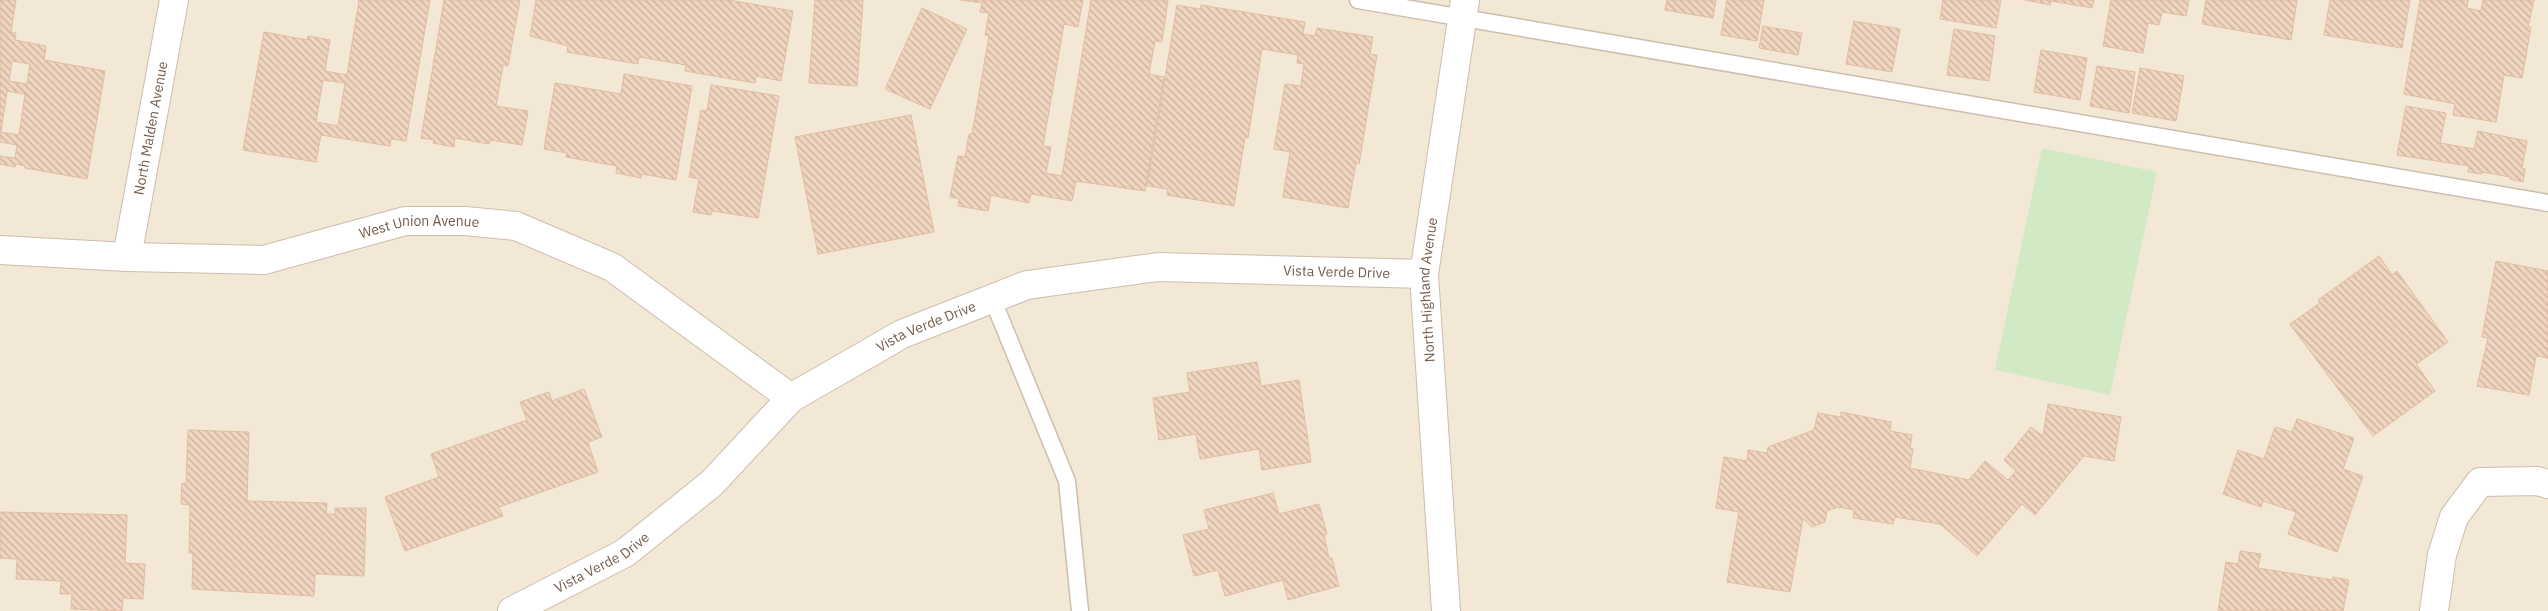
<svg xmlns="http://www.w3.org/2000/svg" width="2548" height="611" viewBox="0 0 2548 611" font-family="'IBM Plex Sans',sans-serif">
<defs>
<pattern id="building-back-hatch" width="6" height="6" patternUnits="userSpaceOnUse" patternTransform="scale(1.25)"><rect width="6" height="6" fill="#f0d5c0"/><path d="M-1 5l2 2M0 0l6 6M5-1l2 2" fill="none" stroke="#c7b09e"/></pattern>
</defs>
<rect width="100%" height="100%" fill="#fbf4e7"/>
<path fill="#f3e7d6" d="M 0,0 L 2548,0 L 2548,611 L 0,611 Z"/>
<path fill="#d2e9c6" d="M 2042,148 L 2157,172 L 2110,395 L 1995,370 Z"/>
<path fill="url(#building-back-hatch)" stroke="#e1bda1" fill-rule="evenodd" d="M 0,0 L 16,0 L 11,32 L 16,33 L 15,40 L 46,46 L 44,60 L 105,71 L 87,179 L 25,168 L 25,166 L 16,164 L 15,167 L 0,164 L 0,156 L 15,158 L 17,145 L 0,142 ZM 12,61 L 30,64 L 27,84 L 9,81 ZM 7,91 L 25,94 L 19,135 L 1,132 Z
M 359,0 L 430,0 L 406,141 L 391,139 L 390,146 L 321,135 L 316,162 L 243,150 L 264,32 L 307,40 L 308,36 L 330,40 L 325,71 L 347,75 ZM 323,80 L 345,83 L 338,126 L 316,122 Z
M 444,0 L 520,0 L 508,66 L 503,65 L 496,106 L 528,111 L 522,145 L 490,140 L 489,144 L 455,138 L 454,147 L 433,143 L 434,140 L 421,138 Z
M 536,0 L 728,0 L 793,11 L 781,81 L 756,76 L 755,83 L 685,71 L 686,65 L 639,57 L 638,64 L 567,52 L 568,46 L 530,36 Z
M 815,0 L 863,0 L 857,86 L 809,83 Z
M 961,0 L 1083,0 L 1078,27 L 1064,24 L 1043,146 L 1051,147 L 1046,173 L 1062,176 L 1091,0 L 1168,0 L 1162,42 L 1155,41 L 1149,74 L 1164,77 L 1145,191 L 1076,181 L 1072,201 L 1031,194 L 1029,203 L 991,195 L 988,211 L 958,206 L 959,199 L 950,197 L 958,156 L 965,157 L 969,134 L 972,134 L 989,36 L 985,35 L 989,13 L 980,12 L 982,3 Z
M 1667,0 L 1716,0 L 1713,18 L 1665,10 Z
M 1727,0 L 1764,0 L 1757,41 L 1721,35 Z
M 1943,0 L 2001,0 L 1996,28 L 1940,19 Z
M 2025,0 L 2094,0 L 2092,8 L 2051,1 L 2050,5 Z
M 2111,0 L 2189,0 L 2186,16 L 2162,12 L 2159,25 L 2148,23 L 2143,53 L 2103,46 Z
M 2206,0 L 2297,0 L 2291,40 L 2202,24 Z
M 2330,0 L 2410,0 L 2402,48 L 2324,35 Z
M 2420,0 L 2468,0 L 2467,8 L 2481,11 L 2483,0 L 2534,0 L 2528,27 L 2531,27 L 2522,78 L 2504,75 L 2496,122 L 2453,115 L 2455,104 L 2404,94 Z
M 1177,5 L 1200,9 L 1201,5 L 1305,22 L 1303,34 L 1315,36 L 1317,28 L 1373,37 L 1370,54 L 1377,55 L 1359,164 L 1356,163 L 1348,208 L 1283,197 L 1290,152 L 1274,149 L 1285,84 L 1301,86 L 1304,64 L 1297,63 L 1298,55 L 1262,49 L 1248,138 L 1245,137 L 1234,206 L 1167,195 L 1168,189 L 1147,186 Z
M 922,8 L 967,29 L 930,109 L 885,89 Z
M 1854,21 L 1900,29 L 1892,72 L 1846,64 Z
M 1763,26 L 1802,33 L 1798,55 L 1759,48 Z
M 1954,29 L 1995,36 L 1989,81 L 1947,75 Z
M 2041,50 L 2087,58 L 2080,100 L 2034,92 Z
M 2097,66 L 2135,72 L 2129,113 L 2090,106 Z
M 2140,68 L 2184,76 L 2176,121 L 2132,113 Z
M 624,74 L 692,86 L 676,180 L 642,174 L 641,178 L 616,173 L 617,166 L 566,157 L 567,153 L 544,149 L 555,83 L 621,94 Z
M 711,85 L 779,96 L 758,218 L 712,211 L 711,215 L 693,212 L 699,179 L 689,177 L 701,110 L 707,111 Z
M 2406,106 L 2446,113 L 2440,143 L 2474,149 L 2478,131 L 2527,141 L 2522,168 L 2525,169 L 2523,182 L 2510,179 L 2511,177 L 2482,172 L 2482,174 L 2468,172 L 2469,166 L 2397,155 Z
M 911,115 L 934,232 L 818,254 L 795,137 Z
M 2379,256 L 2392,275 L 2397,271 L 2448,342 L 2416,364 L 2435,391 L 2373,436 L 2290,324 L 2320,303 L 2318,300 Z
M 2496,261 L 2548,271 L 2548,358 L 2536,356 L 2529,395 L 2477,386 L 2488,338 L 2482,337 Z
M 1257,362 L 1261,386 L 1299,380 L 1311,462 L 1262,470 L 1259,449 L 1200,459 L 1196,434 L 1159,440 L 1153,398 L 1190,392 L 1187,373 Z
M 584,389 L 602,437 L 588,442 L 598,472 L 499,507 L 503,516 L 405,551 L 385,497 L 439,477 L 431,454 L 527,420 L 520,402 L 549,392 L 552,401 Z
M 2048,404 L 2121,417 L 2114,461 L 2084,456 L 2035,515 L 2022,504 L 1977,556 L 1940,524 L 1895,517 L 1893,524 L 1853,518 L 1854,510 L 1838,507 L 1827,511 L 1825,522 L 1812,527 L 1803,519 L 1790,592 L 1727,582 L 1739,512 L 1716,508 L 1724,457 L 1747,461 L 1748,450 L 1767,453 L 1768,447 L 1814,430 L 1818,413 L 1841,417 L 1841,412 L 1891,422 L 1890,431 L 1912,435 L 1910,448 L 1913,449 L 1910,468 L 1969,480 L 1985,461 L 2008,480 L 2016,471 L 2004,460 L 2031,427 L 2043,436 Z
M 2297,419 L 2354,438 L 2343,469 L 2363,476 L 2337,552 L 2288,534 L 2296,512 L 2263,501 L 2261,507 L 2223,494 L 2238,450 L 2264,459 L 2275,427 L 2292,432 Z
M 188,430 L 249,432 L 247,501 L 327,503 L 326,514 L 335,514 L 335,508 L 366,508 L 364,576 L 315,574 L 314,596 L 192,589 L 193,553 L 189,553 L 190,505 L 181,504 L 182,483 L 186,484 Z
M 1273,493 L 1279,514 L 1319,504 L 1327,534 L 1324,535 L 1329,558 L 1332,558 L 1339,586 L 1288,600 L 1283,580 L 1225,596 L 1218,570 L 1194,576 L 1183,535 L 1209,529 L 1204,510 Z
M 0,512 L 127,515 L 125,563 L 145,564 L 143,599 L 123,598 L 122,611 L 71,609 L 72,594 L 60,594 L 61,581 L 16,579 L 17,559 L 0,558 Z
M 2240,551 L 2261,554 L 2258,568 L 2333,580 L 2333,577 L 2349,580 L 2343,611 L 2218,611 L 2226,562 L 2238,564 Z"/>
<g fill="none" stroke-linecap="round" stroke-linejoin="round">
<defs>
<path id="service" d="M 1358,0 L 2548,203
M 992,298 L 1067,481 L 1080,611"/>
<g id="minor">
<path id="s1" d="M 0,250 L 127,257 L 264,260 L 405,221 L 465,221 L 516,226 L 612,267 L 791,398"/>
<path id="s2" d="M 127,257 L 174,0"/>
<path id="s3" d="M 512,611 L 625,553 L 712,483 L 791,398 L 902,334 L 1027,285 L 1158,267 L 1424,274"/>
<path id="s4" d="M 1446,611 L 1424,274 L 1465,0"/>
<path d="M 2434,611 L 2442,555 L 2454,517 L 2480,482 L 2537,481 L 2548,484"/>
</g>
</defs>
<use href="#service" stroke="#cdbdad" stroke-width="19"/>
<use href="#minor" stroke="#cdbdad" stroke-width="30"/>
<use href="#service" stroke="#fff" stroke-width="16"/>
<use href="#minor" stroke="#fff" stroke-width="28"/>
</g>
<g text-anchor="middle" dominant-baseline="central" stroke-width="4" stroke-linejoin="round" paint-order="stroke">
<g font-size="14" fill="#745c4c" stroke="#fef8ed">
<text stroke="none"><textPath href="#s2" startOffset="131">North Malden Avenue</textPath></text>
<text stroke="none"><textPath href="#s1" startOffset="424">West Union Avenue</textPath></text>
<text stroke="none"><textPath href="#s3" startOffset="928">Vista Verde Drive</textPath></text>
<text stroke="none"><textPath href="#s4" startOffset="322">North Highland Avenue</textPath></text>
<text stroke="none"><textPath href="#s3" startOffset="508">Vista Verde Drive</textPath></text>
<text stroke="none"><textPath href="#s3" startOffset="102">Vista Verde Drive</textPath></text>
</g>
</g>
</svg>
